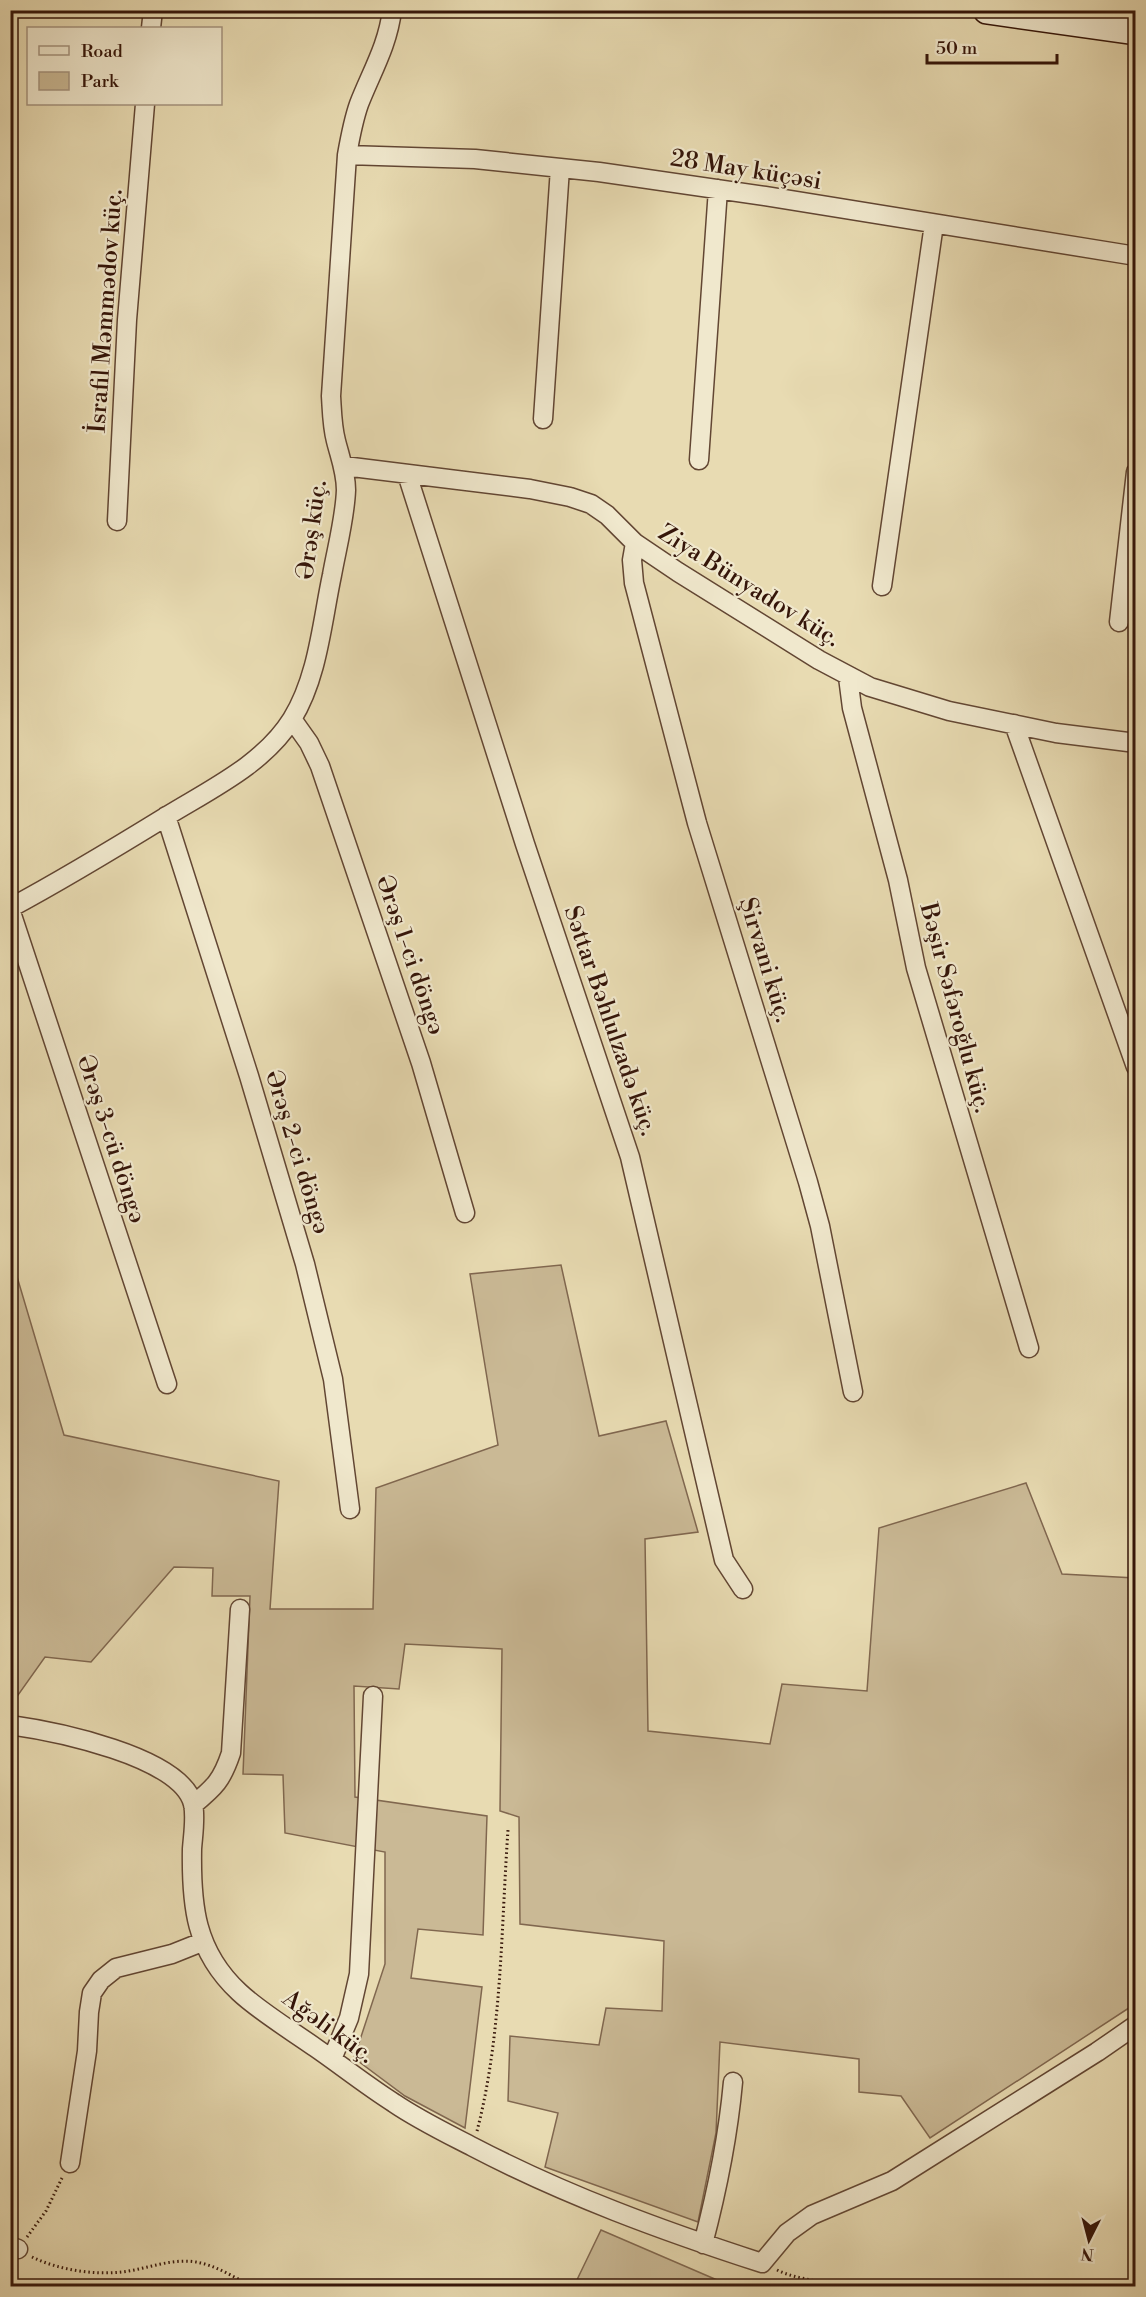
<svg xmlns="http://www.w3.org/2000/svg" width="1146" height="2297" viewBox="0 0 1146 2297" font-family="'Libre Bodoni',serif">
<rect width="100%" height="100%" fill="#e8dbb2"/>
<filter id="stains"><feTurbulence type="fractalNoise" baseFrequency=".00333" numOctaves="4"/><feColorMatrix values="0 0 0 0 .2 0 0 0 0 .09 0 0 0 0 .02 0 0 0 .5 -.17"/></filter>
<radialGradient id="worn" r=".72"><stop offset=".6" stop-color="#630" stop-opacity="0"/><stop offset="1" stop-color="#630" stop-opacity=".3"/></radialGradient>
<path fill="#cab995" stroke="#80674f" stroke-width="1.5" d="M 10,1253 L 64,1435 L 279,1481 L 270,1609 L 373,1609 L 376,1488 L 498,1445 L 470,1274 L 561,1265 L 599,1436 L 666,1421 L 698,1532 L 645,1539 L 648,1731 L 770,1744 L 782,1684 L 867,1691 L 879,1528 L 1026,1483 L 1062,1574 L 1135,1578 L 1135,2004 L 930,2138 L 901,2096 L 859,2092 L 859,2059 L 720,2042 L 716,2133 L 698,2222 L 545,2167 L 558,2113 L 508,2101 L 510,2036 L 599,2045 L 606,2008 L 662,2011 L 664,1941 L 520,1924 L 519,1817 L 500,1811 L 502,1649 L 405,1644 L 399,1689 L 354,1686 L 355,1797 L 487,1816 L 483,1935 L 418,1929 L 411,1978 L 482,1987 L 465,2128 L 405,2096 L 354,2058 L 385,1964 L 385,1852 L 285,1833 L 283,1775 L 243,1774 L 250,1596 L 212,1596 L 213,1568 L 174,1567 L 91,1662 L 45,1657 L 11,1705 L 10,1550 L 13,1510 L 10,1509 Z
M 601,2230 L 731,2286 L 574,2286 Z"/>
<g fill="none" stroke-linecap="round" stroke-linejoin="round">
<defs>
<path id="street" d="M 151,28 L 153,10
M 347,155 L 475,159 L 599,172 L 765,196 L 1136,256
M 543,419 L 560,168
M 699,460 L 718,189
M 344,466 L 530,489 L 570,497 L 591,504 L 607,515 L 635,543 L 678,572 L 819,660 L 870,687 L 949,711 L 1056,733 L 1136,743
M 407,474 L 525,844 L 630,1157 L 724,1560 L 743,1589
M 117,521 L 127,320 L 145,104
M 635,543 L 632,560 L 634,583 L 697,823 L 808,1182 L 820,1226 L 853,1392
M 882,586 L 934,224
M 1119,622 L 1136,472
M 848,677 L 852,708 L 898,880 L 916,968 L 1029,1348
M 292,719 L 309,743 L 320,766 L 421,1063 L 465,1213
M 1014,724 L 1136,1067
M 166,816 L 249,1076 L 305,1264 L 333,1379 L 350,1509
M 10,908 C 64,879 115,848 167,816 C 211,789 264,764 292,719 C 318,677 322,622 332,575 C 337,547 345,518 346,490 C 346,472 340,457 336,441 C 332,426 332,411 331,396 L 347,155 C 350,138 353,121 359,104 C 371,73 388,45 392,10
M 10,909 L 167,1384
M 10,1725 C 53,1731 181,1756 193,1804 C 196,1817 193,1835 192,1849 C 191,1905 195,1951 239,1992 C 259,2011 292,2031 316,2048 C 342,2066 367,2086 394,2103 C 419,2120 446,2133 473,2147 C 565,2195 663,2231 762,2263 L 787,2233 L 812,2215 L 892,2181 L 1097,2052 L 1136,2025
M 193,1805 C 215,1787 222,1780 231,1753 L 240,1609
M 332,2059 L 349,2018 L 359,1974 L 373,1696
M 70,2163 L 87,2051 L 89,2012 L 92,1993 L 101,1980 L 116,1968 L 172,1954 L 202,1942
M 703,2244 C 717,2191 728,2137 733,2082
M 10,2246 L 18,2249"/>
<path id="secondary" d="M 987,10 L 1136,31"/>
</defs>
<use href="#street" stroke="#624633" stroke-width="21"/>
<use href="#secondary" stroke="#351509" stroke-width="30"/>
<path stroke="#351509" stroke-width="3" stroke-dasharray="1.5 3" stroke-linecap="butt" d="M 477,2131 C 502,2035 501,1929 508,1830
M 27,2237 L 46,2211 L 62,2178
M 32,2257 C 59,2270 93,2275 122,2272 C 147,2269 171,2258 196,2262 C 215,2265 234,2277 251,2286
M 777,2270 C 795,2279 815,2279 833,2286"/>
<use href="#street" stroke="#f0e8cd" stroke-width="18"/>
<use href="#secondary" stroke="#f0e8cd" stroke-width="27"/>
</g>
<g text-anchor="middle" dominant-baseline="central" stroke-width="4.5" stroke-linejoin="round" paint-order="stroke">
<g font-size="24" fill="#351509" stroke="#f0e8cd">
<text transform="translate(746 170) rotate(9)">28 May küçəsi</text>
<text transform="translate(106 311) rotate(-86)">İsrafil Məmmədov küç.</text>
<text transform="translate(312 530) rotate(-82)">Ərəş küç.</text>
<text transform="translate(749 586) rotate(32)">Ziya Bünyadov küç.</text>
<text transform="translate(410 955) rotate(71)">Ərəş 1-ci döngə</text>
<text transform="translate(765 960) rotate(73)">Şirvani küç.</text>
<text transform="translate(955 1008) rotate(75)">Bəşir Səfəroğlu küç.</text>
<text transform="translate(610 1021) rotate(71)">Səttar Bəhlulzadə küç.</text>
<text transform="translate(111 1139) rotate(72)">Ərəş 3-cü döngə</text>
<text transform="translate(297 1152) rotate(73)">Ərəş 2-ci döngə</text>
<text transform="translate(328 2027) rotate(36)">Ağəli küç.</text>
</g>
</g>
<rect width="1146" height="2297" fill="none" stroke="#e8dbb2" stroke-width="36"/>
<rect x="12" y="12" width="1122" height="2273" fill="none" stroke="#351509" stroke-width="3"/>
<rect x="18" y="18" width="1110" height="2261" fill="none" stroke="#351509" stroke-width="1.5"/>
<rect x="27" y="27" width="195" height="78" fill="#f0e8cd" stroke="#a5947f" stroke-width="1.5"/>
<rect x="39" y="46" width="30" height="9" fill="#f0e8cd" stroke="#a5947f" stroke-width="1.5"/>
<text x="81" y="57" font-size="18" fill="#351509">Road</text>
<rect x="39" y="72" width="30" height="18" fill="#cab995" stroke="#a5947f" stroke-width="1.5"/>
<text x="81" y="87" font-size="18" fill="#351509">Park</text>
<g transform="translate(1089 2240) rotate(186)" stroke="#f0e8cd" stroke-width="4.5" paint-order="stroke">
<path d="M0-4.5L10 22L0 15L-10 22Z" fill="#351509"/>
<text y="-9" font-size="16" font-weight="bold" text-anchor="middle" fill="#351509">N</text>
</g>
<path d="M927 54v9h130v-9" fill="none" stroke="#351509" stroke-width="3"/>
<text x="936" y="54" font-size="18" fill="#351509" stroke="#f0e8cd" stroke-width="4.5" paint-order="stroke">50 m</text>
<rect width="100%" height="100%" filter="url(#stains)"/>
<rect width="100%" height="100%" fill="url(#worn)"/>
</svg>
